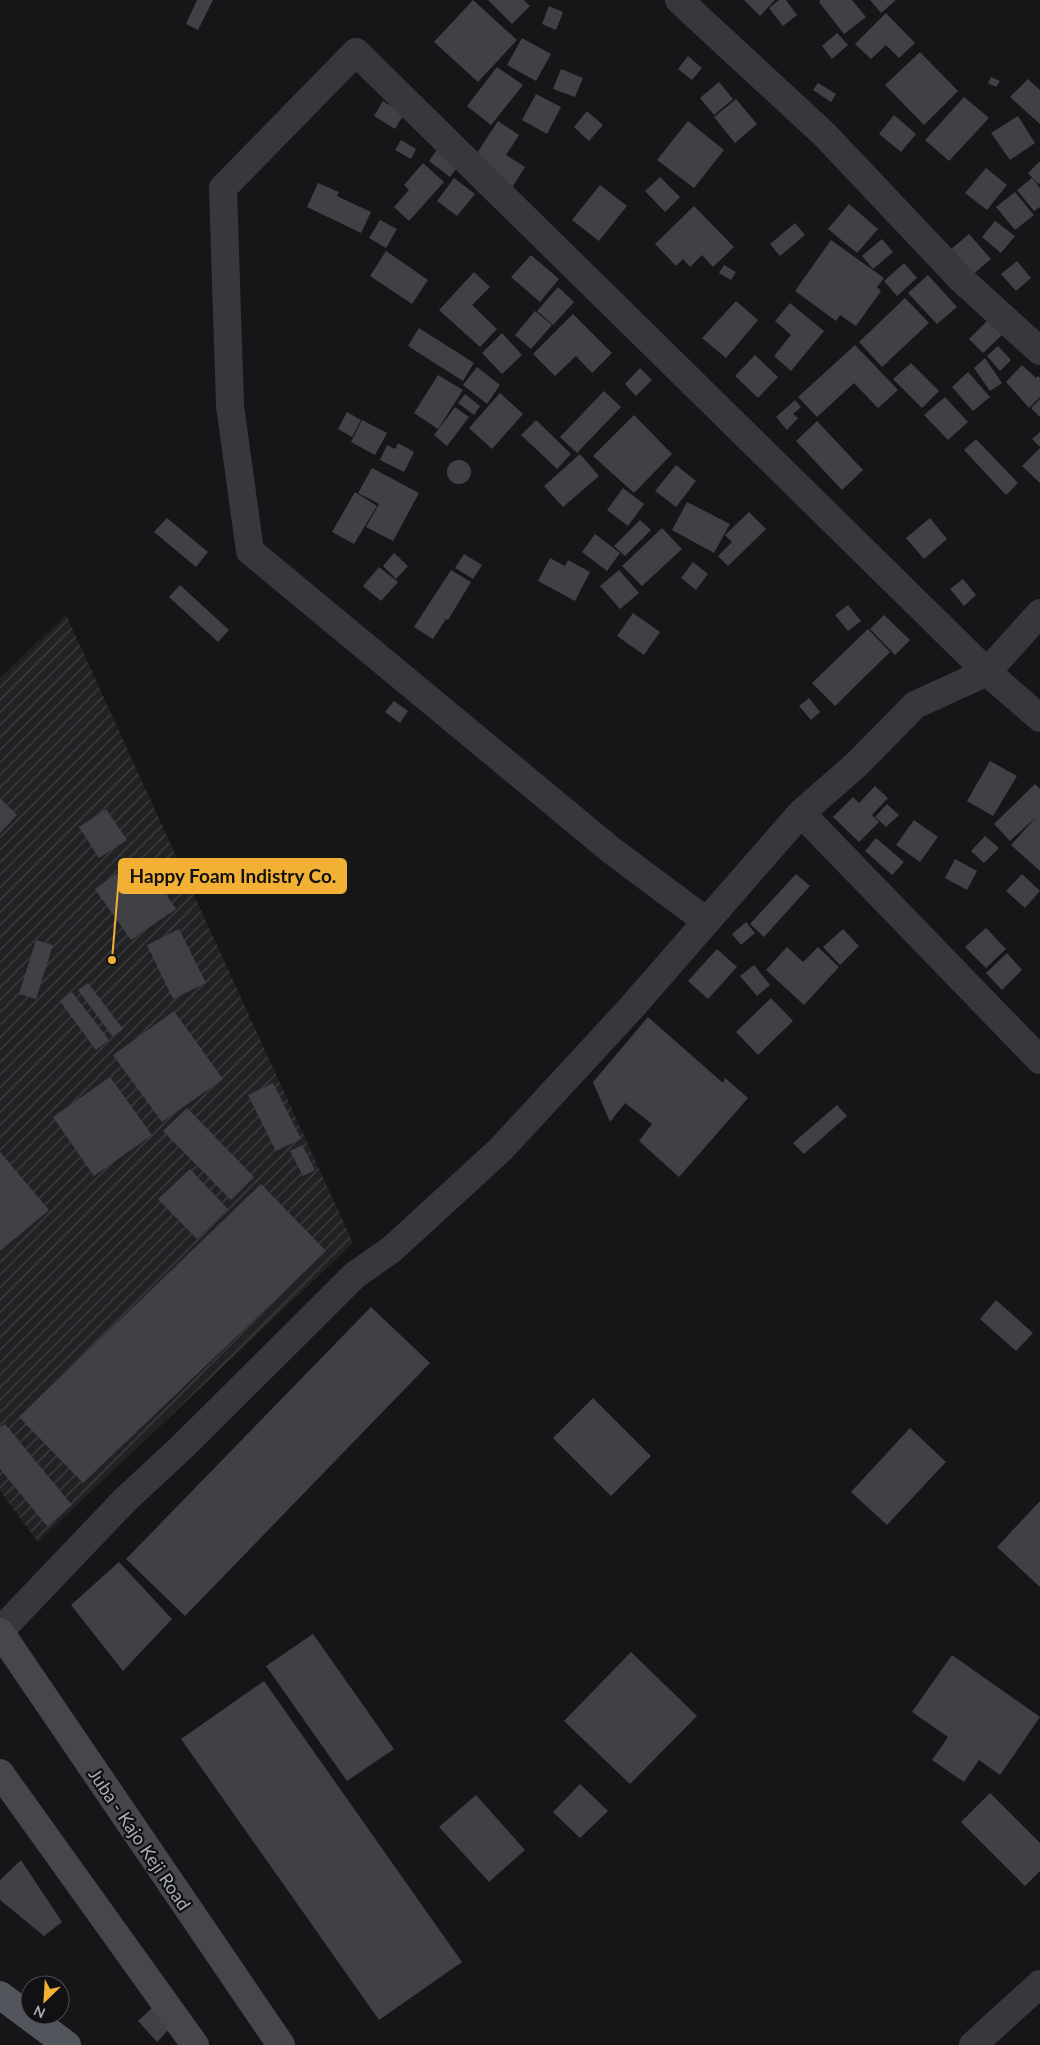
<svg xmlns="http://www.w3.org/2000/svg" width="1040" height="2045" viewBox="0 0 1040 2045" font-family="Lato,sans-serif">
<defs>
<pattern id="industrial-furrows" width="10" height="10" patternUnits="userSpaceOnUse" patternTransform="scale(1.25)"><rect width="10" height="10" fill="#222225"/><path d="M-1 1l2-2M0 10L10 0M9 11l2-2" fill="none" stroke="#3f3f43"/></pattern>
</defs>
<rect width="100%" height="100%" fill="#161618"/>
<path fill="url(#industrial-furrows)" d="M 66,615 L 353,1243 L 38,1542 L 0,1491 L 0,678 Z"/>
<path fill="#404145" d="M 197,0 L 213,0 L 198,30 L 186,24 Z
M 473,0 L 517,40 L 478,82 L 434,42 Z
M 488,0 L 524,0 L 530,6 L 512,24 Z
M 744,0 L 775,0 L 760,16 Z
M 779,0 L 786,0 L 797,15 L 783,26 L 769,8 Z
M 821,0 L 852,0 L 866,17 L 844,34 L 819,2 Z
M 870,0 L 896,0 L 881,13 Z
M 549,6 L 563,12 L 556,30 L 542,24 Z
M 886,13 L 915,43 L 899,58 L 886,45 L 871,59 L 855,44 Z
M 837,33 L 848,45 L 832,59 L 822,46 Z
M 522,38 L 551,54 L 536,81 L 507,65 Z
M 920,52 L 958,91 L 924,125 L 885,85 Z
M 688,56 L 702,68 L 692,80 L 678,69 Z
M 497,67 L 523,85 L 491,125 L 467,106 Z
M 561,69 L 583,78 L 575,97 L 553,89 Z
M 991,77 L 1000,81 L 996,87 L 988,83 Z
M 1028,79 L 1040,90 L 1040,124 L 1010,97 Z
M 719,82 L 733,99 L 714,115 L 700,98 Z
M 818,83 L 836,94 L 831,102 L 813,90 Z
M 536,94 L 561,107 L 547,134 L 522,120 Z
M 964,97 L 989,118 L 949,161 L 925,140 Z
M 736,99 L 757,124 L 735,143 L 714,117 Z
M 383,101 L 404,114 L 395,129 L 374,116 Z
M 587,111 L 603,125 L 589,141 L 574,127 Z
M 894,115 L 916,134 L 901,152 L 879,134 Z
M 1018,116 L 1035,143 L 1010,160 L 991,133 Z
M 498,121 L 519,135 L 506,155 L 525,167 L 511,189 L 471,162 Z
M 688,121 L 724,150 L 694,188 L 657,160 Z
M 401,140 L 416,149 L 411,159 L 395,150 Z
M 441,144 L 463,160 L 450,177 L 429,161 Z
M 1040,161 L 1040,183 L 1038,184 L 1028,173 Z
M 423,163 L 444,182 L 409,221 L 394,207 L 409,190 L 404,185 Z
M 986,168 L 1007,185 L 987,210 L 965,193 Z
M 660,177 L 680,197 L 665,212 L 645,191 Z
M 454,178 L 475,194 L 457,216 L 437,201 Z
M 1032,178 L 1040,188 L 1040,207 L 1034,211 L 1017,190 Z
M 318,183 L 339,192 L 337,196 L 371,212 L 361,233 L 307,207 Z
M 600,185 L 627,206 L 599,241 L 572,220 Z
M 1015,192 L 1034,215 L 1015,230 L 996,207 Z
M 849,204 L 878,229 L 857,253 L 828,229 Z
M 694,206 L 734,247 L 713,267 L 702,255 L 690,267 L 683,259 L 676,266 L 655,244 Z
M 380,220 L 397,229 L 386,248 L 369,238 Z
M 995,221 L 1015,236 L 1001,253 L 982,237 Z
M 795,223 L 805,235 L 780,256 L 770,244 Z
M 969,234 L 991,259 L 971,276 L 950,250 Z
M 882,239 L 893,252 L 873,269 L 862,256 Z
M 831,240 L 884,278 L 877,287 L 881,291 L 856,326 L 840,315 L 836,321 L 795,291 Z
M 386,251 L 428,280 L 412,304 L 370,276 Z
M 531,255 L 559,279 L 540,302 L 511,277 Z
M 1017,261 L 1031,278 L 1016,291 L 1001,274 Z
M 904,263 L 917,278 L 897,296 L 884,281 Z
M 724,265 L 736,272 L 731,280 L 719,273 Z
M 474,272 L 490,287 L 472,305 L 497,329 L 480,347 L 439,310 Z
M 928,275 L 957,307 L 937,324 L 908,293 Z
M 558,287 L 574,302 L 553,325 L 537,311 Z
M 905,298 L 929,323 L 882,367 L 859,342 Z
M 736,301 L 758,320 L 726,358 L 702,338 Z
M 790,303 L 824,331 L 791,371 L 774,356 L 791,335 L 775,321 Z
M 535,311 L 552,325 L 531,349 L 515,335 Z
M 573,314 L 612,353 L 592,373 L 576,356 L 555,376 L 533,354 Z
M 987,321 L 1002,335 L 983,353 L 969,339 Z
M 419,328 L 474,363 L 463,381 L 408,346 Z
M 502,333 L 522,355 L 502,374 L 482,353 Z
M 855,345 L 898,390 L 878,408 L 854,383 L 817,417 L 798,397 Z
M 998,346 L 1011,360 L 1000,371 L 987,356 Z
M 755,355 L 778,377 L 758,398 L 735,376 Z
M 985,358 L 1002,383 L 990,391 L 974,368 Z
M 911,363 L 939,391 L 922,408 L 893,379 Z
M 1022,365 L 1036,378 L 1038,376 L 1040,378 L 1040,397 L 1029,408 L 1006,382 Z
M 477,367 L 500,385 L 487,404 L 463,385 Z
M 640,368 L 652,380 L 636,396 L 625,384 Z
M 968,372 L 990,397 L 973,411 L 952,387 Z
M 438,375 L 463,390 L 438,429 L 414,413 Z
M 604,391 L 621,407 L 577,453 L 560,437 Z
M 500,393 L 523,414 L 492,449 L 469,428 Z
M 465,394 L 480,406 L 474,415 L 458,403 Z
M 945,397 L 968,422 L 948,440 L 924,415 Z
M 1040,399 L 1040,417 L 1031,408 Z
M 795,400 L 801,407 L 793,414 L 798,418 L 787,430 L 776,417 Z
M 455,407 L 469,417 L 447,446 L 434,435 Z
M 347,412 L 361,420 L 352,437 L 338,429 Z
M 634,415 L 672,454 L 634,493 L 593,456 Z
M 362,420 L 387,433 L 375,455 L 351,442 Z
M 536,420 L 571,454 L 557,469 L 521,435 Z
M 817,421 L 863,470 L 842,490 L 796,441 Z
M 1040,432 L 1040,447 L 1032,439 Z
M 976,439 L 1018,483 L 1006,495 L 964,450 Z
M 398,443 L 414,452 L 404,472 L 380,460 L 387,445 L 395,449 Z
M 1040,448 L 1040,483 L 1022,466 Z
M 580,454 L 599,476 L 563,507 L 544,486 Z
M447 472a12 12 0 1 1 24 0a12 12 0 1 1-24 0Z
M 676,465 L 696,481 L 676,507 L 655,491 Z
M 372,468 L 419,493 L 393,541 L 366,527 L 379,504 L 358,493 Z
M 623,488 L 644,504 L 628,526 L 607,510 Z
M 355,492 L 377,506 L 354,544 L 332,532 Z
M 687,502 L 730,524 L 714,553 L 672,530 Z
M 749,512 L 766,529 L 728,566 L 718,556 L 732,542 L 725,535 Z
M 167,518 L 208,552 L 196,567 L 154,532 Z
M 930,518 L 947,539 L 924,559 L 906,538 Z
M 640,520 L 651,530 L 625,556 L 614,546 Z
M 662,528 L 682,549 L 642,586 L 622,566 Z
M 595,534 L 620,553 L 607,571 L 582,552 Z
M 394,553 L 408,566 L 396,579 L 383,566 Z
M 464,554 L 482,565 L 473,579 L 455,568 Z
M 550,558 L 565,566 L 568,560 L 590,572 L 575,601 L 538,581 Z
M 693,562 L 708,574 L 696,590 L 681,578 Z
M 379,567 L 398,582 L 381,601 L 363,586 Z
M 451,570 L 471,582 L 448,620 L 441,616 L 446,619 L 433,639 L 414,627 Z
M 619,570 L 639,593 L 620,609 L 600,586 Z
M 963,579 L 976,595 L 964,606 L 950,589 Z
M 180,585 L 229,630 L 218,642 L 169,597 Z
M 848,605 L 861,621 L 848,631 L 835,615 Z
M 633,613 L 660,632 L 644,655 L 617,636 Z
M 884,615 L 910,640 L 895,655 L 870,629 Z
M 868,629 L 890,652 L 835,706 L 812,683 Z
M 809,698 L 820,712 L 811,720 L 799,706 Z
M 394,701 L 408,711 L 400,723 L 385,712 Z
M 990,761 L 1017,776 L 993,816 L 967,801 Z
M 1035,784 L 1040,789 L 1040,871 L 1011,845 L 1036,817 L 1010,841 L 994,824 Z
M 875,786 L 888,798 L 872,815 L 879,822 L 859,842 L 833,817 L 853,797 L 859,803 Z
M 0,798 L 17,815 L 0,833 Z
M 887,804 L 899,815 L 886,827 L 875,817 Z
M 106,809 L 127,840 L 99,858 L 79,827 Z
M 914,820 L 938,837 L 920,862 L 896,845 Z
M 985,836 L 999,848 L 984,863 L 971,851 Z
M 876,838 L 904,862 L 892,875 L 865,851 Z
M 140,857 L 176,909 L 131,940 L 95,889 Z
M 955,859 L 977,871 L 967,890 L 945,878 Z
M 796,874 L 810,886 L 764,937 L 750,924 Z
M 1022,874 L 1040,891 L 1025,908 L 1006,891 Z
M 746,922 L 755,933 L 741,945 L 732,934 Z
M 986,928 L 1006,949 L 986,968 L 965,947 Z
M 179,929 L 206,983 L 173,999 L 147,945 Z
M 843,929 L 859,946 L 840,965 L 823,947 Z
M 36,940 L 53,945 L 36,999 L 19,994 Z
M 787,947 L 803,962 L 818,947 L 839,967 L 804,1005 L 766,970 Z
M 717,949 L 737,967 L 708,999 L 688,981 Z
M 1007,953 L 1022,970 L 1002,990 L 986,973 Z
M 754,965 L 770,985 L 757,996 L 740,976 Z
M 88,983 L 123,1029 L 113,1037 L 78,990 Z
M 72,992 L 109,1040 L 96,1050 L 60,1001 Z
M 771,998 L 793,1021 L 758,1055 L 736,1032 Z
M 174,1011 L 223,1079 L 162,1122 L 113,1055 Z
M 648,1017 L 723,1083 L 725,1078 L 748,1098 L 679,1177 L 639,1141 L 652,1124 L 625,1103 L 610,1122 L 593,1082 Z
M 110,1077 L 152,1135 L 94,1176 L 53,1117 Z
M 273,1083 L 301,1139 L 276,1151 L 248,1095 Z
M 837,1105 L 847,1116 L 804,1154 L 793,1143 Z
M 187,1108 L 254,1177 L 231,1200 L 163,1131 Z
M 302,1145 L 315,1170 L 303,1176 L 290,1151 Z
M 0,1152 L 49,1210 L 0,1251 Z
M 190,1169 L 228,1209 L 197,1239 L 158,1199 Z
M 261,1184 L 326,1251 L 83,1483 L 19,1417 Z
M 996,1300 L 1033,1333 L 1016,1351 L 980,1319 Z
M 371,1307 L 430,1363 L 185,1616 L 126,1559 Z
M 593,1398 L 651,1456 L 611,1496 L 553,1438 Z
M 5,1424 L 72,1505 L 47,1526 L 0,1469 L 0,1427 Z
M 910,1428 L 946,1462 L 887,1525 L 851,1492 Z
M 1040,1501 L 1040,1587 L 997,1547 Z
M 119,1562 L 172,1619 L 123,1671 L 71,1605 Z
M 313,1634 L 394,1749 L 347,1781 L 266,1666 Z
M 631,1652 L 697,1716 L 630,1784 L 564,1721 Z
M 952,1655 L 1040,1717 L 1000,1775 L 979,1760 L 964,1782 L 932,1760 L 948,1737 L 912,1712 Z
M 264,1681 L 462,1962 L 379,2020 L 181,1739 Z
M 580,1784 L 608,1811 L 580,1838 L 553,1812 Z
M 990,1793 L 1040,1843 L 1040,1871 L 1025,1886 L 961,1822 Z
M 476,1795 L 525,1850 L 489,1882 L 439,1827 Z
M 21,1860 L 62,1922 L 44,1936 L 0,1900 L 0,1880 Z
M 153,2007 L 172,2026 L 157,2042 L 138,2021 Z"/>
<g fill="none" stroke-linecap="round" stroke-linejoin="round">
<path stroke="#37383d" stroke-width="28" d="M 679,0 L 825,135 L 961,279 L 1040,351
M 801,813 L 1040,1060
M 706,921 L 611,850 L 250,551 L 230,406 L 223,188 L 356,52 L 987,672 L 1040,718
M 0,1631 L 125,1500 L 181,1448 L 355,1275 L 392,1249 L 501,1149 L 632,1007 L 801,813 L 856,765 L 915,705 L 987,672 L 1040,613
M 973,2045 L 1040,1984"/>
<path stroke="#45474d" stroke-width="28" d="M 0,1632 L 281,2045
M 0,1773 L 195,2045"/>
<path stroke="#53555c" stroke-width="28" d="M 0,1995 L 67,2045"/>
</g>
<g text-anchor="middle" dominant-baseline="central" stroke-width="4.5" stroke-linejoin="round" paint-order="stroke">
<g font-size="18" fill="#a8adb8" stroke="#111113">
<text transform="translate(140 1839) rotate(56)">Juba - Kajo Keji Road</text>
</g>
</g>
<path fill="none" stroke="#f2b134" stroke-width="2" d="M112 960L119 876"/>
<circle fill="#f2b134" stroke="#111113" stroke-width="2" cx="112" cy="960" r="5"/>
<rect fill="#f2b134" stroke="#f2b134" stroke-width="2" x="119" y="859" width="227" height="34" rx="5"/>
<g font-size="19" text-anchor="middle" font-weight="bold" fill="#111">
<text x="233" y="883">Happy Foam Indistry Co.</text>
</g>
<g transform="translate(45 2000) rotate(205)"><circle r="24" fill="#111113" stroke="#4d4f55"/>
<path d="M0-4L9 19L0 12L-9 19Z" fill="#f2b134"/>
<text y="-8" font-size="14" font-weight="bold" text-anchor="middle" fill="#a8adb8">N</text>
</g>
</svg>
